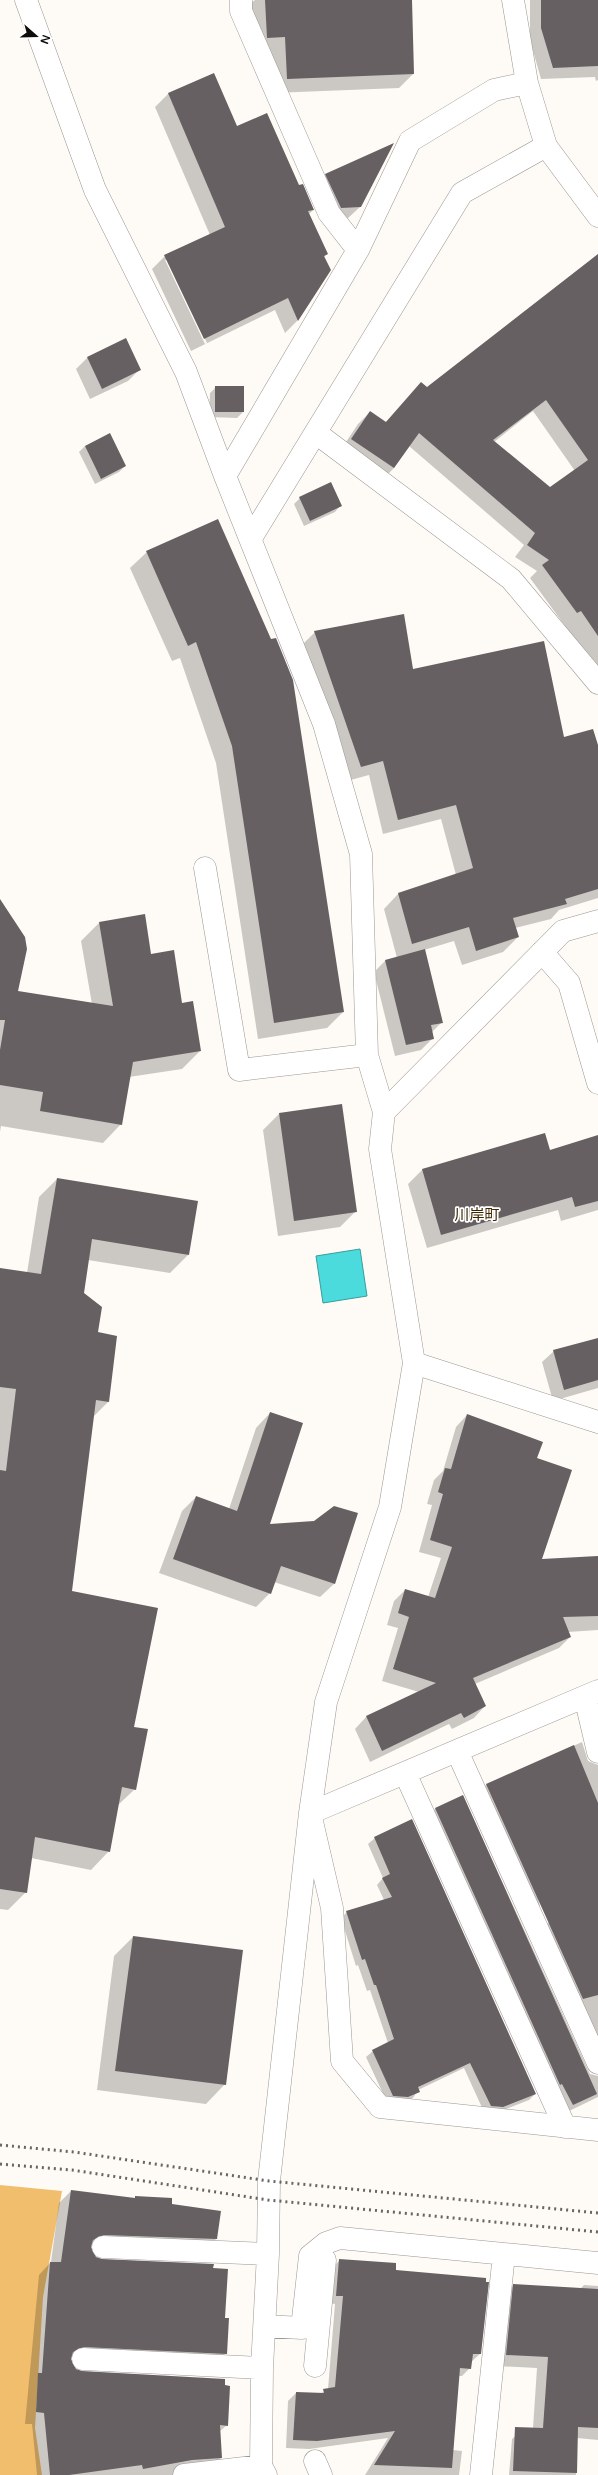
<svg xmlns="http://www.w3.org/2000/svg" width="598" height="2475" viewBox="0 0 598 2475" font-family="'Varela Round','Noto Sans JP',sans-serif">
<rect width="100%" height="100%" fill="#fefaf5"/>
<path fill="#f1be6e" d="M 0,2185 L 62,2191 L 43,2297 L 35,2428 L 42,2475 L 0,2475 Z"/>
<path fill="#4bdbdc" stroke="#389d9d" d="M 360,1249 L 367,1296 L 323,1303 L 316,1256 Z"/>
<path fill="#0003" fill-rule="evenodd" d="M 255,0 L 411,0 L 413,74 L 399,88 L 273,93 L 271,51 L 253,52 L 251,3 Z
M 530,0 L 598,0 L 598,80 L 596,81 L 595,77 L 541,79 L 530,40 Z
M 213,74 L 236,127 L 298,187 L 313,210 L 309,214 L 327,254 L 324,257 L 330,270 L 297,321 L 285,333 L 275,310 L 191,351 L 152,269 L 165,256 L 210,235 L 155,107 L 168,94 ZM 165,260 L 168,260 L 207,343 L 205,344 Z
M 326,174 L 360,207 L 348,218 L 330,220 L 314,186 Z
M 598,260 L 598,671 L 530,578 L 537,571 L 515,557 L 524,545 L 409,446 L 394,468 L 382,480 L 340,451 L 358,424 L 370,412 L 385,423 L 421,384 L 427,388 ZM 533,411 L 575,471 L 550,488 L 494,442 Z
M 126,339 L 140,369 L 128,381 L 90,399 L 76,369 L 87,358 Z
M 216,387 L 243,412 L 237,418 L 209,417 L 210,393 Z
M 110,434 L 125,466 L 119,472 L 95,484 L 79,452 L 85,446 Z
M 300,498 L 340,506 L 335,512 L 304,526 L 294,504 Z
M 218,520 L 343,1012 L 327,1028 L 258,1039 L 216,763 L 180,658 L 172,661 L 130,568 L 147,552 Z
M 315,632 L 412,671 L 564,738 L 598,749 L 598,898 L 559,910 L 551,919 L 515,928 L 518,937 L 503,952 L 462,965 L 454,941 L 424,950 L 442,1022 L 432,1032 L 433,1038 L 421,1050 L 395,1056 L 374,972 L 385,961 L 397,958 L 384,909 L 398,894 L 456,875 L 441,819 L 383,834 L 369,775 L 347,781 L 300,647 Z
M 0,919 L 13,991 L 92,1004 L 81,941 L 99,923 L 150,955 L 181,1004 L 200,1051 L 182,1069 L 129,1077 L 121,1124 L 103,1143 L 1,1126 L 0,1132 Z
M 279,1114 L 356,1211 L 340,1227 L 278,1236 L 263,1130 Z
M 544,1134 L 549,1151 L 598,1140 L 598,1210 L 561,1221 L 558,1210 L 427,1248 L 408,1184 L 422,1170 Z
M 57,1179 L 188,1255 L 170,1273 L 88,1260 L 83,1294 L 97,1333 L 108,1402 L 93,1417 L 71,1592 L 133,1727 L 135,1789 L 117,1806 L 109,1851 L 91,1870 L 31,1858 L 26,1892 L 8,1910 L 0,1909 L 0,1269 L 27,1273 L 39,1197 Z
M 598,1339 L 598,1388 L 553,1401 L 542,1362 L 554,1351 Z
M 270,1413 L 269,1525 L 335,1583 L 320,1597 L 274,1582 L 270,1593 L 256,1607 L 159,1573 L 182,1511 L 196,1497 L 229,1509 L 256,1428 Z
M 467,1415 L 536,1459 L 541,1560 L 598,1557 L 598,1630 L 568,1632 L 570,1637 L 559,1648 L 475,1684 L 485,1706 L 474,1718 L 452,1729 L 449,1724 L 370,1762 L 355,1729 L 366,1717 L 419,1692 L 382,1681 L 398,1628 L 387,1625 L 394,1601 L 405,1590 L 428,1597 L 441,1558 L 419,1552 L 432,1505 L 427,1504 L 434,1480 L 443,1471 L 456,1427 Z
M 582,1742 L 588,1761 L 598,1765 L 598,1870 L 535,1886 L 540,1906 L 533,1913 L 478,1793 L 486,1785 Z
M 463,1796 L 590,2074 L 598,2076 L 598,2097 L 565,2113 L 427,1817 L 435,1809 Z
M 375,1838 L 535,2094 L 529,2100 L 496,2113 L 484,2112 L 464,2068 L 418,2090 L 413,2098 L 401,2103 L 387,2102 L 366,2057 L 373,2051 L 388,2043 L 370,1990 L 367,1991 L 358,1965 L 356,1966 L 341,1918 L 347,1912 L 384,1900 L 377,1885 L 383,1878 L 368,1844 Z
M 598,1912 L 598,2058 L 540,1930 L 548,1923 Z
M 133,1937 L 225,2084 L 206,2104 L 97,2090 L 114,1956 Z
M 71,2191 L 134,2199 L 136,2197 L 171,2205 L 216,2239 L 204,2251 L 89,2247 L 95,2258 L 102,2260 L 212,2269 L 224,2318 L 226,2353 L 214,2365 L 71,2358 L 71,2365 L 75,2370 L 227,2425 L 219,2432 L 221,2458 L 208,2470 L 174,2475 L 37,2475 L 32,2424 L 25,2424 L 39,2275 L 51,2262 L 59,2203 Z
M 340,2260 L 395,2271 L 480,2354 L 471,2362 L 470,2368 L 462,2376 L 458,2376 L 453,2450 L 462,2451 L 459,2475 L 365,2475 L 388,2438 L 309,2449 L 286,2448 L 288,2401 L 296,2393 L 320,2394 L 328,2389 L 335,2304 L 329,2303 L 332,2268 Z
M 514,2285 L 580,2289 L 584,2285 L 598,2286 L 598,2440 L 577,2438 L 576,2475 L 509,2475 L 512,2439 L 524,2428 L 533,2428 L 537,2368 L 495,2366 L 503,2296 Z"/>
<path fill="#666062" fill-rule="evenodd" d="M 265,0 L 412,0 L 414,74 L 287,79 L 285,37 L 267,38 Z
M 541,0 L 598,0 L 598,66 L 553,68 L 541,28 Z
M 214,73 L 237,126 L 267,113 L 299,185 L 303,184 L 314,210 L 308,211 L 328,254 L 324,256 L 331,270 L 298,321 L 288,298 L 204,339 L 164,255 L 225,227 L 168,93 Z
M 394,143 L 361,207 L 341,208 L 325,174 Z
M 598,254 L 598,636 L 581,611 L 577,613 L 542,565 L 549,560 L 527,545 L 535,533 L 419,433 L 394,468 L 351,439 L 370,411 L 386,422 L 421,382 L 427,387 ZM 546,400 L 588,460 L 550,487 L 493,440 Z
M 126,338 L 141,370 L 102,389 L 87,357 Z
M 215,386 L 244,386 L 244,412 L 215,412 Z
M 110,433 L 126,466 L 101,479 L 85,446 Z
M 331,482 L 342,506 L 310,521 L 299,497 Z
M 218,519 L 271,639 L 276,638 L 293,680 L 344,1012 L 274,1023 L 232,746 L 196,642 L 188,646 L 146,551 Z
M 404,614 L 413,669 L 544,641 L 564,737 L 593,729 L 598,745 L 598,889 L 565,899 L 567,904 L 513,918 L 519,937 L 476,951 L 469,927 L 412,944 L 398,893 L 473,868 L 456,805 L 398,820 L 383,761 L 361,767 L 314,631 Z
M 0,899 L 25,937 L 27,949 L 18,991 L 113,1006 L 99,922 L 145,914 L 151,954 L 174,950 L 182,1003 L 193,1001 L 201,1051 L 133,1062 L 122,1125 L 40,1111 L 43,1092 L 0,1085 L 0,1050 L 5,1020 L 0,1020 Z
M 425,949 L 443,1023 L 431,1025 L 434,1039 L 406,1045 L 385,960 Z
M 342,1104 L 357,1212 L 294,1221 L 279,1113 Z
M 545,1133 L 550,1150 L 598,1135 L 598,1201 L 575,1207 L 572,1197 L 441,1235 L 422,1169 Z
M 57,1178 L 198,1201 L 189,1255 L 92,1239 L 84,1293 L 102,1307 L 98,1332 L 117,1336 L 109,1402 L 96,1400 L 72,1591 L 158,1608 L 134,1727 L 148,1729 L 136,1790 L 122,1787 L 110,1852 L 35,1837 L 27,1893 L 0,1889 L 0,1470 L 6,1471 L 16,1389 L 0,1387 L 0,1268 L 41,1274 Z
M 598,1338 L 598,1380 L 564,1390 L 553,1350 Z
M 270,1412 L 303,1423 L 270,1524 L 314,1521 L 334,1506 L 358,1513 L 335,1584 L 281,1566 L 271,1594 L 173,1559 L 196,1496 L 237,1511 Z
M 467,1414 L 543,1442 L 537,1458 L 572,1470 L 542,1559 L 598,1556 L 598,1616 L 563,1617 L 571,1637 L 473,1678 L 486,1706 L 464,1718 L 461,1713 L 382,1751 L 366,1716 L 436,1683 L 393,1669 L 409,1617 L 398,1613 L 405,1589 L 435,1598 L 452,1547 L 430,1540 L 443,1494 L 438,1492 L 445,1468 L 451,1469 Z
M 574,1745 L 598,1803 L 598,1995 L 583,1999 L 486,1784 Z
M 463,1795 L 597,2094 L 573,2105 L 562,2084 L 560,2085 L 435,1808 Z
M 412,1819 L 536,2094 L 503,2107 L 491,2106 L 470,2063 L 418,2087 L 420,2092 L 408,2097 L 393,2096 L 372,2050 L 394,2039 L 376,1985 L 374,1985 L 365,1959 L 362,1960 L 346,1911 L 392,1897 L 382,1878 L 390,1874 L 374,1837 Z
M 133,1936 L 243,1950 L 226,2085 L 115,2071 Z
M 71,2190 L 135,2198 L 135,2196 L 172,2198 L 172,2204 L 221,2211 L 217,2239 L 104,2235 L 93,2240 L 91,2247 L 96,2257 L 102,2259 L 214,2264 L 213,2268 L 228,2269 L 225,2318 L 229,2318 L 227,2354 L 84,2347 L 73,2352 L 71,2359 L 76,2369 L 82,2371 L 225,2379 L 225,2385 L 230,2386 L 228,2426 L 220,2425 L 222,2458 L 192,2460 L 143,2469 L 142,2465 L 69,2475 L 50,2475 L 44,2413 L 36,2412 L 38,2373 L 42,2373 L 50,2262 L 61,2262 Z
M 339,2259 L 396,2263 L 396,2270 L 486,2278 L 486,2282 L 489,2282 L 481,2354 L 473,2354 L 471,2369 L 460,2368 L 452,2468 L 374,2465 L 395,2431 L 317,2441 L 293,2440 L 296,2392 L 324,2393 L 323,2389 L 335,2387 L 343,2296 L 336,2296 Z
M 513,2284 L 598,2289 L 598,2428 L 578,2427 L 577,2473 L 513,2471 L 515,2427 L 543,2428 L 548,2357 L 506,2355 Z"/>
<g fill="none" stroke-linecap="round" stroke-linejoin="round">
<defs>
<path id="minor" d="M 26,0 L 95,190 L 186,372 L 225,476 L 324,724 L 361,854 L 367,1055 L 384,1112
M 241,0 L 241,11 L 329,213 L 358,250
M 513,0 L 527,83 L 546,146 L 598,216
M 316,433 L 511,579 L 598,683
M 225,476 L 358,250 L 410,141 L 494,90 L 527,83
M 251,538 L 462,193 L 546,146
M 205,868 L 239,1070 L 367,1055
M 542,952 L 569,983 L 598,1083
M 414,1363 L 598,1422
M 598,1691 L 310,1813 L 332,1908 L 342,2061 L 380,2107 L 598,2130
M 585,1697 L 598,1752
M 457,1751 L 598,2063
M 405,1773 L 565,2127
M 103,2247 L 268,2254
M 265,2326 L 302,2328 L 310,2256 L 326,2243 L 340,2238 L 598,2263
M 83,2359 L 262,2368
M 315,2366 L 325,2260
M 315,2461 L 321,2475
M 184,2475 L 261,2466
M 266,2475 L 261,2466 L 262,2368 L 268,2254 L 269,2181 L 310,1813 L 326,1702 L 390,1507 L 414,1363 L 380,1149 L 384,1112 L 563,931 L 598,921
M 481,2475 L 504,2254"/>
</defs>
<use href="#minor" stroke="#9b9793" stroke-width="23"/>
<use href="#minor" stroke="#fff" stroke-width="22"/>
<path stroke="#686562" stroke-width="3" stroke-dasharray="2 4" stroke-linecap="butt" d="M 0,2145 L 74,2152 L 269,2181 L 598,2213
M 0,2164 L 72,2170 L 268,2200 L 598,2232"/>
</g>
<g text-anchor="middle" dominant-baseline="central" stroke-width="3.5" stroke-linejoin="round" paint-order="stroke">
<g font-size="15" fill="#3b2600" stroke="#fff">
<text x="477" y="1215">川岸町</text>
</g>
</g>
<g transform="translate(36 36) rotate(110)" stroke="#ffffff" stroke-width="3" paint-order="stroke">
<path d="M0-3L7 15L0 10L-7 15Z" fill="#0d0c0a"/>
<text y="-6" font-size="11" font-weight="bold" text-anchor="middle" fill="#0d0c0a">N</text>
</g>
</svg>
